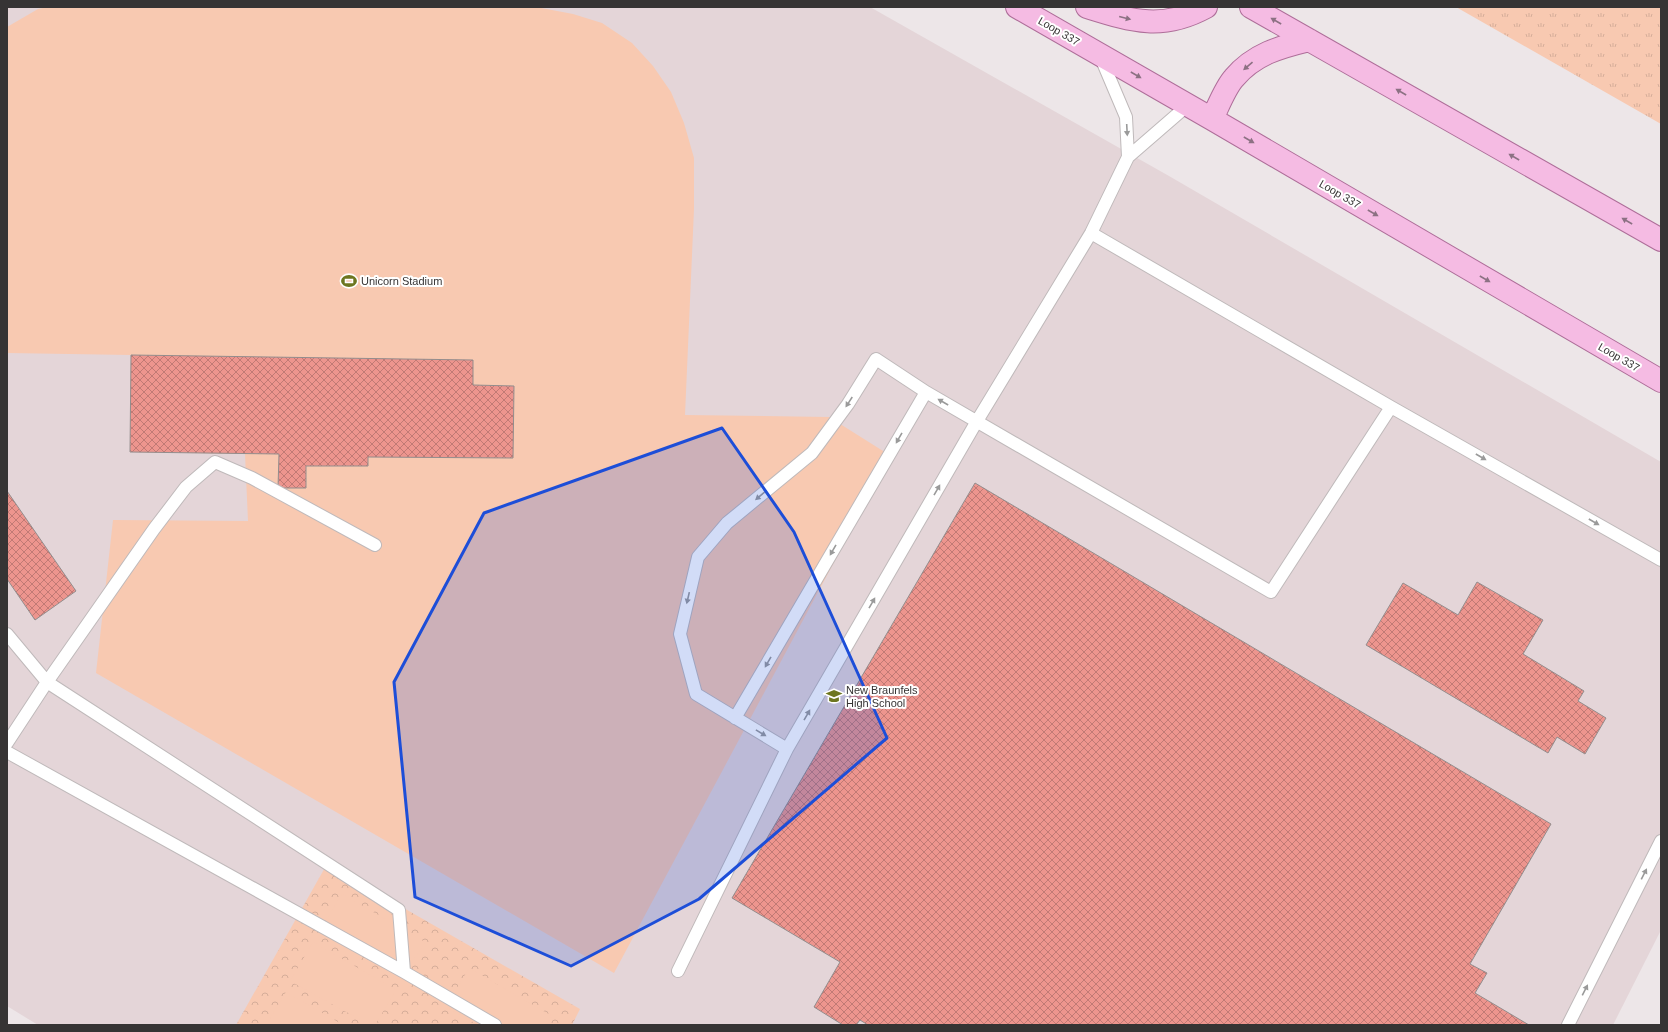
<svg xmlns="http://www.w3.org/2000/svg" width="1668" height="1032" viewBox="0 0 1668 1032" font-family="Arial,sans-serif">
<defs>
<pattern id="grass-tufts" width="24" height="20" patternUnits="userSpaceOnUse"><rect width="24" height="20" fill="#f8c9b1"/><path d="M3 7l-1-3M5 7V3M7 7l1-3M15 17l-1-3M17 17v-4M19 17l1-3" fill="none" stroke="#d5ad99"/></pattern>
<pattern id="park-crowns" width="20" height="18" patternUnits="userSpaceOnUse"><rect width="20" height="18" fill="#f8c9b1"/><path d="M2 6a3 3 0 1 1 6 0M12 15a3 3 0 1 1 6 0" fill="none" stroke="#d5ad99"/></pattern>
<pattern id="building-cross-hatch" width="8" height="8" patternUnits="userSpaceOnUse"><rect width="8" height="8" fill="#ed958e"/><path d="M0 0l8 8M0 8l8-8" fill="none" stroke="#c17a75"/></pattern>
</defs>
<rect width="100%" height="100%" fill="#ede6e8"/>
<path fill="#e4d5d8" d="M 7,7 L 870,7 L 1169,176 L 1661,462 L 1661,930 L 1613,1025 L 38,1025 L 7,1006 Z"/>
<path fill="url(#grass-tufts)" d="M 1456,7 L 1661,7 L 1661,124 Z"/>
<path fill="url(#park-crowns)" d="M 327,864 L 580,1009 L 572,1025 L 236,1025 Z"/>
<path fill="#f8c9b1" d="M 48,7 L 536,7 L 573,14 L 602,23 L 632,43 L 653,66 L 671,92 L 684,123 L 694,158 L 694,209 L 685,415 L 829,417 L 891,456 L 614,973 L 96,673 L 113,520 L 248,521 L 245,454 L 130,452 L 131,355 L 7,353 L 7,27 L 38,9 Z
M 342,894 L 425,942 L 402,978 L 319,932 Z
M 313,942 L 396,990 L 375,1025 L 370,1025 L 290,981 Z
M 469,968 L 552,1016 L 546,1025 L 478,1025 L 446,1007 Z
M 286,992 L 343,1025 L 266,1025 Z"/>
<path fill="url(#building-cross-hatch)" stroke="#938d8d" d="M 131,355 L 473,360 L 473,385 L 514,386 L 513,458 L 368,457 L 368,466 L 306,466 L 306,488 L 278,488 L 279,454 L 130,452 Z
M 975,483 L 1551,824 L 1470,964 L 1487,973 L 1475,993 L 1529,1025 L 868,1025 L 860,1020 L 856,1025 L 843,1025 L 814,1007 L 840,962 L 732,898 Z
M 7,491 L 76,591 L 35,620 L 7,579 Z
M 1477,582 L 1543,620 L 1523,654 L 1584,691 L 1578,701 L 1606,718 L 1585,754 L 1557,737 L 1548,753 L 1366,645 L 1403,583 L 1458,615 Z"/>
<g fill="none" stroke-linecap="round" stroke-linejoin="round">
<defs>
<path id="lane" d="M 1101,58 L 1126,117 L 1128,157 L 1188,105
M 1091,233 L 1391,407 L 1661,560
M 7,634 L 47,682 L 399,910 L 404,972
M 735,718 L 926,392
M 7,743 L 47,682 L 154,529 L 186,487 L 215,462 L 252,478 L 375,545
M 787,749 L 696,694 L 680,634 L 698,557 L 727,523 L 812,453 L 848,404 L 876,359 L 926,392 L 1271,592 L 1391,407
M 7,752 L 404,972 L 495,1025
M 678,971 L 787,749 L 977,421 L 1091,233 L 1128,157
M 1568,1025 L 1661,841"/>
<path id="primary" d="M 1017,7 L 1212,119 L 1661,381
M 1087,7 C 1132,21 1162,31 1206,7
M 1251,7 L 1661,240
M 1212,119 C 1218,107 1225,88 1234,78 C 1254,54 1280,47 1309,40"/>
</defs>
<use href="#lane" stroke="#bfb9ba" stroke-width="14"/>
<use href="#primary" stroke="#ae6e99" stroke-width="24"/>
<use href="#lane" stroke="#fff" stroke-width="12"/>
<use href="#primary" stroke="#f5bbe3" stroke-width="22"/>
</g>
<defs><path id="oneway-solid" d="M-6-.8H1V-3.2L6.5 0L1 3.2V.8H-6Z"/></defs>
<g fill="#8c7183">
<use href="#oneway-solid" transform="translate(1125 18) rotate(14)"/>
<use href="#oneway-solid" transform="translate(1276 21) rotate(-150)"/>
<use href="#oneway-solid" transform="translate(1248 66) rotate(139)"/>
<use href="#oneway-solid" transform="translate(1136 75) rotate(30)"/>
<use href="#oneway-solid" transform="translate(1401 92) rotate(-150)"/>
<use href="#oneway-solid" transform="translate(1249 140) rotate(30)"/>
<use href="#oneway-solid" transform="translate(1514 157) rotate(-150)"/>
<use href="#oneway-solid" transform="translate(1373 213) rotate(30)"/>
<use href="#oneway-solid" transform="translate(1627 221) rotate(-150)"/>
<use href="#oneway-solid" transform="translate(1485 279) rotate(30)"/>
</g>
<g fill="#9a9a9a">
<use href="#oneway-solid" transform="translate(1127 130) rotate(87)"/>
<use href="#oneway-solid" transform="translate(849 402) rotate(123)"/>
<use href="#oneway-solid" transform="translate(943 402) rotate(-150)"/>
<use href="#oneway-solid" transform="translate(899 438) rotate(120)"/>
<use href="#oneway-solid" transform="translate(1481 457) rotate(30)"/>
<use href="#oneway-solid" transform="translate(937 490) rotate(-60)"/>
<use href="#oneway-solid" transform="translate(760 496) rotate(140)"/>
<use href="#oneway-solid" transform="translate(1594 522) rotate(30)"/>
<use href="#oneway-solid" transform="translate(833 550) rotate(120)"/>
<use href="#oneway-solid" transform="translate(688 598) rotate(103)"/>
<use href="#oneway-solid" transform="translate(872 603) rotate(-60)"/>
<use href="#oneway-solid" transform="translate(768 662) rotate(120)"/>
<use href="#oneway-solid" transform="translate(807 715) rotate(-60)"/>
<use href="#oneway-solid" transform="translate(761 733) rotate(31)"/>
<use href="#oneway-solid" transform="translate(1644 874) rotate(-63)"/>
<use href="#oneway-solid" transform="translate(1585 990) rotate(-63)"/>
</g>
<path fill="#1d4ed8" fill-opacity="0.2" stroke="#1d4ed8" stroke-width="3" stroke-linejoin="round" d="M 722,428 L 794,532 L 887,738 L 699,899 L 571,966 L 415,897 L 394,682 L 484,513 Z"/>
<defs>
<symbol id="stadium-bare" viewBox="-9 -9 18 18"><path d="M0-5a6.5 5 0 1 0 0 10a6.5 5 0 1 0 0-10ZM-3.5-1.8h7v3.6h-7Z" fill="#6d7620" stroke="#fff" stroke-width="2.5" paint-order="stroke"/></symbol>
<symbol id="school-bare" viewBox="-9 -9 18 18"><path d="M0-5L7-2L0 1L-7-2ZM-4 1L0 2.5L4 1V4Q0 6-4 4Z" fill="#6d7620" stroke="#fff" stroke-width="2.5" paint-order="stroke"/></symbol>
</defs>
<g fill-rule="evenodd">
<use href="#stadium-bare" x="338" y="270" width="22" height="22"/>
<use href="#school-bare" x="823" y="685" width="22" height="22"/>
</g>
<g text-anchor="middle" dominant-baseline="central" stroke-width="4" stroke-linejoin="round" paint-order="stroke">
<g font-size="11" fill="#363434" stroke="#fff">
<text transform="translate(1059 31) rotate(30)">Loop 337</text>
<text transform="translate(1340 194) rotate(30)">Loop 337</text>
<text transform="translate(1619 357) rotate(30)">Loop 337</text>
</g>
<g font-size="11" fill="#363434" stroke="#fff" text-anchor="start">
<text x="361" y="281">Unicorn Stadium</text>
<text x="846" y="690">New Braunfels<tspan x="846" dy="13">High School</tspan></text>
</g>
</g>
<rect width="1668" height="1032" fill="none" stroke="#363434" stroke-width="16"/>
</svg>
